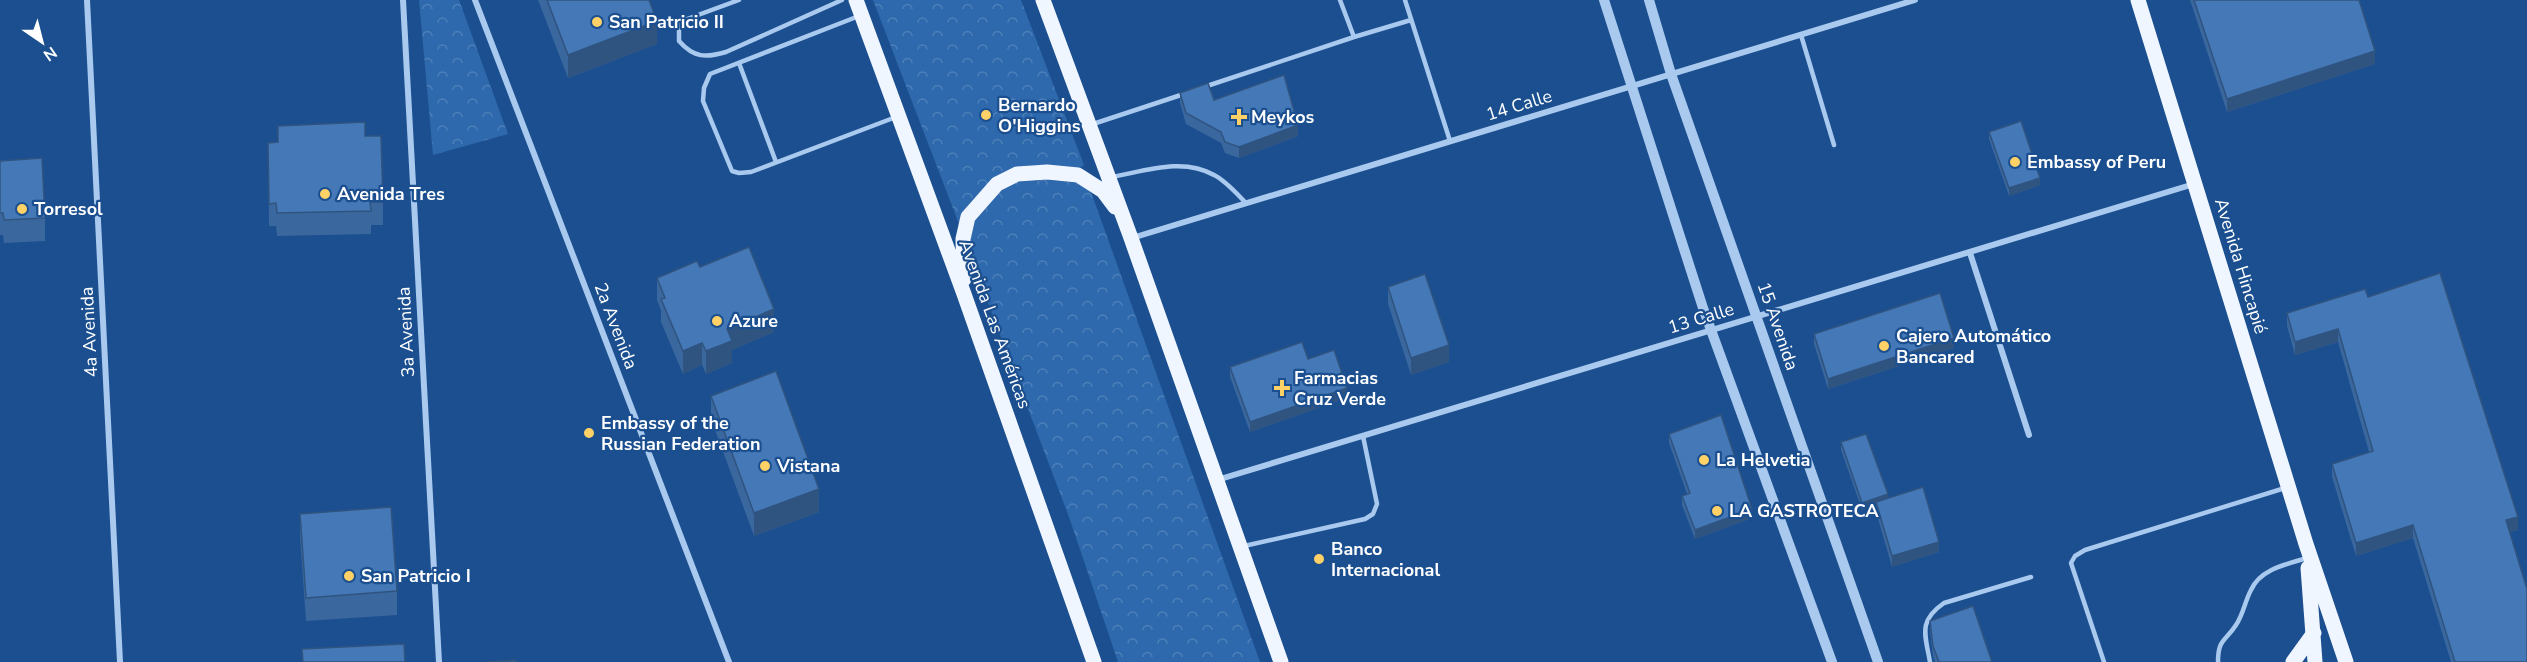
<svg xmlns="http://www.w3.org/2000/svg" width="2527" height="662" viewBox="0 0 2527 662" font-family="'Nunito Sans',sans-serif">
<defs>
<pattern id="park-crowns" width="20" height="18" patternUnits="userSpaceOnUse" patternTransform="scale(1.5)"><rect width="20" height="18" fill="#2e69ad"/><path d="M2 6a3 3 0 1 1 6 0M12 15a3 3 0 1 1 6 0" fill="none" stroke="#4d80b9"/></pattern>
</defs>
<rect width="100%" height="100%" fill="#1b4f8f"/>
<path fill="url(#park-crowns)" d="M 419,0 L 459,0 L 508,134 L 433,155 Z
M 873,0 L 1021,0 L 1084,165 L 1078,170 C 1037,163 1009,159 979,193 C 970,203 962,211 959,224 Z
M 1047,180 L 1076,182 L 1091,192 L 1260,662 L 1118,662 L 1069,517 L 968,250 L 975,220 L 1001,190 L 1018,181 Z"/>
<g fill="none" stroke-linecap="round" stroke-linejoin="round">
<path stroke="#a9c9ee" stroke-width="4.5" d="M 739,0 L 679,22 L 679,41 C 694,58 706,58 726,52 L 842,0
M 1405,0 L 1450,141
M 859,16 L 710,74 L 704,88 L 703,101 L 732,171 L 739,173 L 751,172 L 896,117
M 1801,35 L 1834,145
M 1354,37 L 1411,20
M 739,63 L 776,162
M 1204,87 L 1354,37 L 1340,0
M 1093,124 L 1184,94
M 1112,177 C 1145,171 1183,157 1214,175 C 1226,181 1237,194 1246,203
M 1244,546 L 1365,519 L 1373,514 L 1377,504 L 1363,436
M 1930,662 C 1925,634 1918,621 1944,603 L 2031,577
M 2104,662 L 2071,563 L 2075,556 L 2085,550 L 2285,488
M 2218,662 C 2218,639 2225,642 2236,625 C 2243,615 2245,601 2251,590 C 2260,569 2287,564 2307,558"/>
<path stroke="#a9c9ee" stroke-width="6" d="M 87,0 L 120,662
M 403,0 L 439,662
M 475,0 L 729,662
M 1132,238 L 1915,0
M 1970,253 L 2029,435
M 1217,480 L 2194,184"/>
<path stroke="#a9c9ee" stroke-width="10" d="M 1604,0 L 1703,308 L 1832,662
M 1649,0 L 1671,74 L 1878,662"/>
<path stroke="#f0f6ff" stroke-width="15" d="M 856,0 L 964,294 L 1094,662
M 1043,0 L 1131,238 L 1281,662
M 2138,0 L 2306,544 L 2346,662
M 964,279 L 963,239 L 968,217 L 997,184 L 1017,174 L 1047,172 L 1078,175 L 1103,191 L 1115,207
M 2308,568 L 2315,662
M 2293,662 L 2314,633"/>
</g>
<path fill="#3a679d" d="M 538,0 L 649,0 L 657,44 L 568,78 Z
M 2190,0 L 2359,0 L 2375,64 L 2227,112 Z
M 1180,93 L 1214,100 L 1298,136 L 1239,158 L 1225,153 L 1221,143 L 1186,124 L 1180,103 Z
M 278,126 L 365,136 L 383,202 L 383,225 L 371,225 L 371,234 L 277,236 L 276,226 L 269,226 L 268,143 L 278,142 Z
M 1989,132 L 2040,185 L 2009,196 L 1989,139 Z
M 0,161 L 45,218 L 45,241 L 4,243 L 3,235 L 0,235 Z
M 700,267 L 774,332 L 732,350 L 732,363 L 706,374 L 702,365 L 683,374 L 661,322 L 661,311 L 657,300 L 657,278 Z
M 1388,287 L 1449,362 L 1411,375 L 1388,304 Z
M 2368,297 L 2518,530 L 2510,532 L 2527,662 L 2451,662 L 2413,538 L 2356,556 L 2332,477 L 2332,464 L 2369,452 L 2338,342 L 2295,355 L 2287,326 L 2287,313 Z
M 1814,334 L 1954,348 L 1828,389 L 1814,344 Z
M 1308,359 L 1347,398 L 1250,432 L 1230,377 L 1230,367 Z
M 711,396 L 819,512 L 754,536 L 711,419 Z
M 1669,434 L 1752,518 L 1695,539 L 1682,505 L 1682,496 L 1687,494 L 1669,443 Z
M 1841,442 L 1888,498 L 1939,552 L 1892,567 L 1876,512 L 1876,506 L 1862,510 L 1841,450 Z
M 300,514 L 397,591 L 397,615 L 306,621 L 300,537 Z
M 1930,621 L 1992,662 L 1935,662 L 1933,656 L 1930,631 Z"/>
<path fill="#305480" d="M 657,21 L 657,44 L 568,78 L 568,55 Z
M 2375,51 L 2375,64 L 2227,112 L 2227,99 Z
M 1298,125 L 1298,136 L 1239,158 L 1239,147 Z
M 2040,178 L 2040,185 L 2009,196 L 2009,188 Z
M 774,309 L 774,332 L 732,350 L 732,363 L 706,374 L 706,351 L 727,329 Z
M 2338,329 L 2338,342 L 2295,355 L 2295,342 Z
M 1954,338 L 1954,348 L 1828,389 L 1828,379 Z
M 702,343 L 702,365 L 683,374 L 683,351 Z
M 1449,345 L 1449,362 L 1411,375 L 1411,358 Z
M 1347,388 L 1347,398 L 1250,432 L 1250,422 Z
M 819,489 L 819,512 L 754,536 L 754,513 Z
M 1888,494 L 1888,501 L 1876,502 L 1876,506 L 1862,510 L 1862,503 Z
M 1752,509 L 1752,518 L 1695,539 L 1695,530 Z
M 2518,517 L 2518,530 L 2506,533 L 2506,520 Z
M 2413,525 L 2413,538 L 2356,556 L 2356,543 Z
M 1939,542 L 1939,552 L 1892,567 L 1892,556 Z"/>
<path fill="#4478b7" stroke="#305480" stroke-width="1.5" d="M 547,0 L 649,0 L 657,21 L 568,55 Z
M 2194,0 L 2359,0 L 2375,51 L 2227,99 Z
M 1284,75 L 1298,125 L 1239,147 L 1225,142 L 1221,132 L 1186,113 L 1180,93 L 1208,83 L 1214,100 Z
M 2021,121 L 2040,178 L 2009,188 L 1989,132 Z
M 365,122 L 365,136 L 381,136 L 383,202 L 370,202 L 371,211 L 277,213 L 276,203 L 269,204 L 268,143 L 278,142 L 278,126 Z
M 42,158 L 45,218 L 4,220 L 3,213 L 0,213 L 0,161 Z
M 749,247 L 774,309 L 727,329 L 732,341 L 706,351 L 702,343 L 683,351 L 661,299 L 665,298 L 657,278 L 697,261 L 700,267 Z
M 2440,273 L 2518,517 L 2506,520 L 2527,589 L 2527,662 L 2455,662 L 2413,525 L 2356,543 L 2332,464 L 2373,451 L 2338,329 L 2295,342 L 2287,313 L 2365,289 L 2368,297 Z
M 1425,274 L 1449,345 L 1411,358 L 1388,287 Z
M 1940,293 L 1954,338 L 1828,379 L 1814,334 Z
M 1302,342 L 1308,359 L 1334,350 L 1347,388 L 1250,422 L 1230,367 Z
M 776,371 L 819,489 L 754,513 L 711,396 Z
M 1721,415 L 1752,509 L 1695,530 L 1682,496 L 1690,493 L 1669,434 Z
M 1866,434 L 1888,494 L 1862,503 L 1841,442 Z
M 1923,487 L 1939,542 L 1892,556 L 1876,502 Z
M 391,507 L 397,591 L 306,598 L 300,514 Z
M 1973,606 L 1992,662 L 1939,662 L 1933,646 L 1930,621 Z
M 404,644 L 405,662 L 303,662 L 302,649 Z
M 516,660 L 516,662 L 486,662 Z"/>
<g fill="#ffd166" stroke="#1b4f8f" stroke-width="2">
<circle cx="597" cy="22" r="6"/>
<circle cx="986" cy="115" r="6"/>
<path d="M1236 108h6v6h6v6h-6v6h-6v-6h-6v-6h6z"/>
<circle cx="2015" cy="162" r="6"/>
<circle cx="325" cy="194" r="6"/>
<circle cx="22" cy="209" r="6"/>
<circle cx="717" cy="321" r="6"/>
<circle cx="1884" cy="346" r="6"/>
<path d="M1279 379h6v6h6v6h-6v6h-6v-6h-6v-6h6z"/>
<circle cx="589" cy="433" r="6"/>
<circle cx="1704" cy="460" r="6"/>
<circle cx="765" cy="466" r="6"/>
<circle cx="1717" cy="511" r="6"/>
<circle cx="1319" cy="559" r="6"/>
<circle cx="349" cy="576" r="6"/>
</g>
<g text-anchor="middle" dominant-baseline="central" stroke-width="4.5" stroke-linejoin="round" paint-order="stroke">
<g font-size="18" font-weight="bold" fill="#fff" stroke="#1b4f8f" text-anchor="start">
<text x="609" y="22">San Patricio II</text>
<text x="998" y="105">Bernardo<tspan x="998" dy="21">O'Higgins</tspan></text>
<text x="1251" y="117">Meykos</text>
<text x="2027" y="162">Embassy of Peru</text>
<text x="337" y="194">Avenida Tres</text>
<text x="34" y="209">Torresol</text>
<text x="729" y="321">Azure</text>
<text x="1896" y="336">Cajero Automático<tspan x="1896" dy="21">Bancared</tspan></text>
<text x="1294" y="378">Farmacias<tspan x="1294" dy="21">Cruz Verde</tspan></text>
<text x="601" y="423">Embassy of the<tspan x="601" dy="21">Russian Federation</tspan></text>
<text x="1716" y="460">La Helvetia</text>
<text x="777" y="466">Vistana</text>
<text x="1729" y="511">LA GASTROTECA</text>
<text x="1331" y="549">Banco<tspan x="1331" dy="21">Internacional</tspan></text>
<text x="361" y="576">San Patricio I</text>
</g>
<g font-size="18" fill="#fff" stroke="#1b4f8f">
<text transform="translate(1519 105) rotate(-17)">14 Calle</text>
<text transform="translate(2241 266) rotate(73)">Avenida Hincapié</text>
<text transform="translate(1701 318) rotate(-17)">13 Calle</text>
<text transform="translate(995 324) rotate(70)">Avenida Las Américas</text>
<text transform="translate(616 326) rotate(69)">2a Avenida</text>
<text transform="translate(1778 326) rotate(71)">15 Avenida</text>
<text transform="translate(89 332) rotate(-93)">4a Avenida</text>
<text transform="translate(406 332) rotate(-93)">3a Avenida</text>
</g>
</g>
<g transform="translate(42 42) rotate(145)" stroke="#1b4f8f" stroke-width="4.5" paint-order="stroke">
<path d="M0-4.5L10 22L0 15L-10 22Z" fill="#ffffff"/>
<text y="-9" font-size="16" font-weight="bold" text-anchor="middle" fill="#ffffff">N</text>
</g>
</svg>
